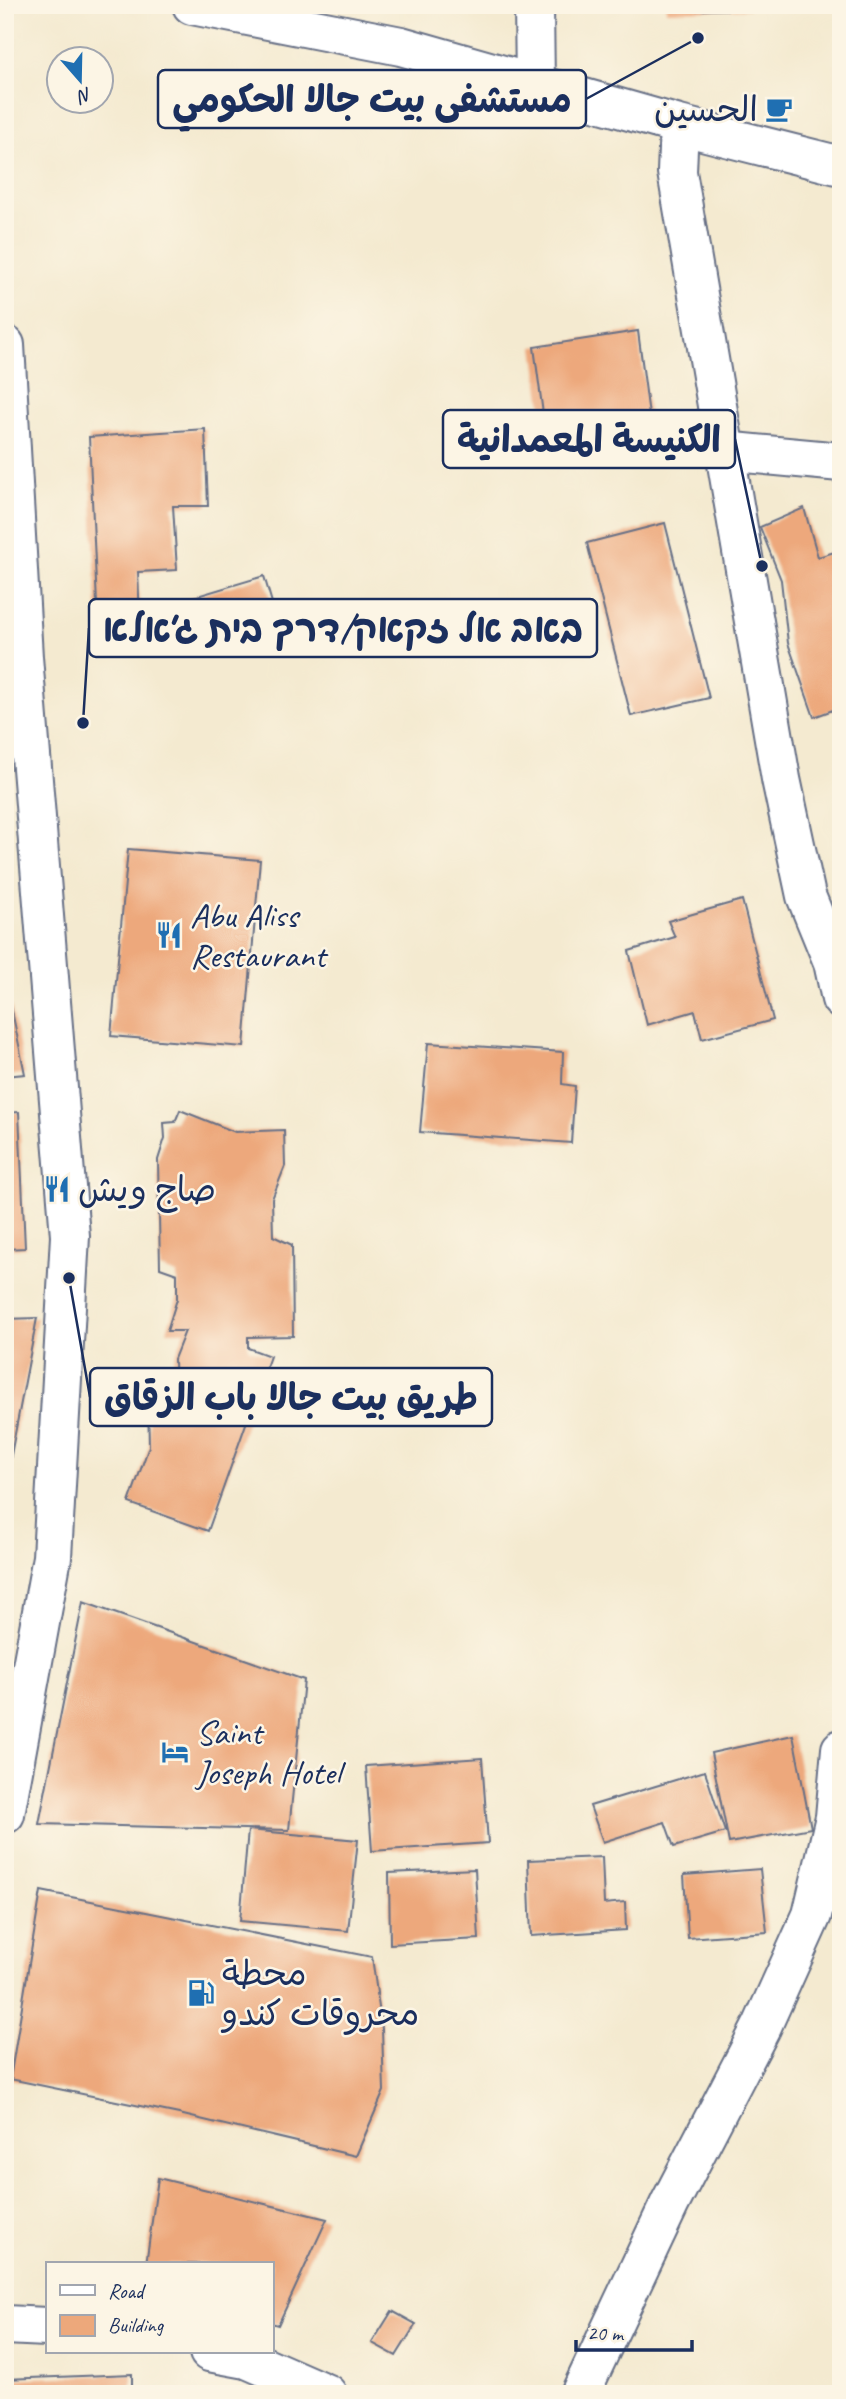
<svg xmlns="http://www.w3.org/2000/svg" width="846" height="2399" viewBox="0 0 846 2399" font-family="Caveat,'Playpen Sans Arabic','Playpen Sans Hebrew',sans-serif">
<rect width="100%" height="100%" fill="#fcf5e5"/>
<filter id="ink" filterUnits="userSpaceOnUse"><feTurbulence type="fractalNoise" baseFrequency=".0143" numOctaves="2"/><feDisplacementMap in="SourceGraphic" scale="14" xChannelSelector="R" yChannelSelector="G"/><feConvolveMatrix kernelMatrix="1 2 1 2 8 2 1 2 1" color-interpolation-filters="sRGB"/></filter>
<filter id="wash" filterUnits="userSpaceOnUse"><feTurbulence type="fractalNoise" baseFrequency=".00686" numOctaves="4" result="noise"/><feDisplacementMap in="SourceGraphic" scale="28" xChannelSelector="R" yChannelSelector="G"/><feGaussianBlur stdDeviation="1.57" result="paint"/><feColorMatrix in="noise" values="0 0 0 0 0 0 0 0 0 0 0 0 0 0 0 0 0 1.4 0 .05"/><feComposite in="paint" operator="in"/></filter>
<g filter="url(#wash)">
<rect width="100%" height="100%" fill="#f4ead0"/>
<g id="blocks">
<path fill="#eda87b" d="M 666,5 L 749,5 L 749,9 L 666,11 Z
M 638,331 L 652,438 L 548,451 L 534,347 Z
M 205,429 L 208,506 L 173,506 L 177,570 L 138,572 L 141,642 L 99,645 L 89,437 Z
M 804,508 L 818,557 L 841,550 L 841,707 L 814,717 L 788,643 L 781,580 L 760,527 Z
M 665,523 L 709,698 L 631,716 L 587,543 Z
M 264,576 L 275,613 L 165,646 L 154,609 Z
M 128,849 L 260,860 L 244,1047 L 111,1036 Z
M 742,900 L 773,1020 L 702,1039 L 695,1011 L 647,1025 L 629,951 L 675,937 L 668,921 Z
M 5,977 L 25,1074 L 5,1076 Z
M 428,1043 L 563,1052 L 562,1084 L 575,1086 L 571,1143 L 420,1132 Z
M 180,1110 L 235,1132 L 284,1130 L 285,1166 L 272,1199 L 273,1236 L 292,1245 L 293,1336 L 248,1337 L 248,1348 L 270,1356 L 208,1531 L 129,1503 L 149,1446 L 148,1402 L 175,1400 L 174,1359 L 185,1331 L 167,1331 L 177,1299 L 177,1274 L 160,1268 L 158,1160 L 165,1138 L 164,1123 L 175,1122 Z
M 19,1112 L 25,1248 L 5,1249 L 5,1113 Z
M 37,1318 L 7,1476 L 5,1476 L 5,1319 Z
M 83,1602 L 304,1680 L 289,1830 L 39,1824 Z
M 793,1735 L 811,1828 L 729,1843 L 711,1753 Z
M 482,1758 L 488,1843 L 372,1851 L 366,1766 Z
M 705,1771 L 725,1832 L 674,1847 L 665,1822 L 603,1842 L 590,1806 Z
M 248,1830 L 358,1840 L 348,1931 L 240,1921 Z
M 602,1857 L 604,1904 L 625,1902 L 626,1930 L 531,1936 L 528,1860 Z
M 475,1869 L 479,1939 L 390,1944 L 389,1873 Z
M 760,1869 L 767,1932 L 688,1938 L 684,1875 Z
M 41,1891 L 372,1957 L 382,2029 L 384,2091 L 356,2156 L 179,2114 L 10,2079 Z
M 158,2178 L 327,2219 L 278,2325 L 271,2323 L 271,2264 L 146,2264 Z
M 392,2311 L 416,2324 L 396,2356 L 372,2343 Z
M 132,2374 L 132,2394 L 5,2394 L 5,2379 Z"/>
</g>
</g>
<g filter="url(#ink)">
<use href="#blocks" fill-opacity="0" stroke="#677086" stroke-width="2"/>
<g fill="none" stroke-linecap="round" stroke-linejoin="round">
<defs>
<path id="minor" d="M 192,5 L 401,46 L 679,125 L 841,166
M 534,5 L 535,85
M 679,125 L 677,172 L 781,779 L 806,896 L 833,962 L 841,999
M 724,451 L 841,462
M 5,2325 L 47,2327
M 209,2352 L 247,2359 L 327,2394
M 580,2394 L 670,2203 L 762,2026 L 812,1915 L 835,1817 L 841,1749"/>
<path id="major" d="M 5,345 L 23,657 L 70,1236 L 52,1557 L 5,1814"/>
</defs>
<use href="#minor" stroke="#677086" stroke-width="42"/>
<use href="#major" stroke="#677086" stroke-width="42"/>
<use href="#minor" stroke="#fff" stroke-width="38"/>
<use href="#major" stroke="#fff" stroke-width="38"/>
</g>
</g>
<defs>
<symbol id="cafe-bare" viewBox="-9 -9 18 18"><path d="M-5.5-4.5H6V0H3Q3 3.5 0 3.5H-2.5Q-5.5 3.5-5.5 0ZM3-3.2v2h1.7v-2ZM-6 4.5H4V6H-6Z" fill="#1f6fb2" stroke="#fcf5e5" stroke-width="2.5" paint-order="stroke"/></symbol>
<symbol id="restaurant-bare" viewBox="-9 -9 18 18"><path d="M-5-6h1v4h1v-4h1v4h1v-4h1v5L-1.5 .5V6h-2V.5L-5-1ZM5-6V6H3V1.5H1.5Q1.5-4 5-6Z" fill="#1f6fb2" stroke="#fcf5e5" stroke-width="2.5" paint-order="stroke"/></symbol>
<symbol id="hotel-bare" viewBox="-9 -9 18 18"><path d="M-6-4.5h1.5V1H6V5H4.5V3h-9V5H-6ZM-4 0a1.8 1.8 0 1 1 3.6 0ZM.5 0V-2.5h3Q6-2.5 6 0Z" fill="#1f6fb2" stroke="#fcf5e5" stroke-width="2.5" paint-order="stroke"/></symbol>
<symbol id="fuel-bare" viewBox="-9 -9 18 18"><path d="M-5.5-6h7V0h2V4h1.3V-2.5L3-4.5l.8-.8L6-3V5H2.5V1h-1V6h-7ZM-4.2-4.7v3.2H.2V-4.7Z" fill="#1f6fb2" stroke="#fcf5e5" stroke-width="2.5" paint-order="stroke"/></symbol>
</defs>
<g fill-rule="evenodd">
<use href="#cafe-bare" x="760" y="90" width="38" height="38"/>
<use href="#restaurant-bare" x="150" y="916" width="38" height="38"/>
<use href="#restaurant-bare" x="38" y="1170" width="38" height="38"/>
<use href="#hotel-bare" x="156" y="1733" width="38" height="38"/>
<use href="#fuel-bare" x="182" y="1974" width="38" height="38"/>
</g>
<g text-anchor="middle" dominant-baseline="central" stroke-width="5" stroke-linejoin="round" paint-order="stroke">
<g font-size="35" fill="#1b2f5e" stroke="#fcf5e5" text-anchor="start">
<text x="758" y="109" text-anchor="end">الحسين</text>
<text x="190" y="915">Abu Aliss<tspan x="190" dy="40">Restaurant</tspan></text>
<text x="78" y="1189">صاج ويش</text>
<text x="196" y="1732">Saint<tspan x="196" dy="40">Joseph Hotel</tspan></text>
<text x="222" y="1973">محطة<tspan x="222" dy="40">محروقات كندو</tspan></text>
</g>
</g>
<path fill="none" stroke="#1b2f5e" stroke-width="2.5" d="M698 38L586 99M762 566L735 439M83 723L89 628M69 1278L90 1397"/>
<g fill="#1b2f5e" stroke="#fcf5e5" stroke-width="2.5">
<circle cx="698" cy="38" r="7"/>
<circle cx="762" cy="566" r="7"/>
<circle cx="83" cy="723" r="7"/>
<circle cx="69" cy="1278" r="7"/>
</g>
<g fill="#fcf5e5" stroke="#1b2f5e" stroke-width="2.5">
<rect x="158" y="70" width="428" height="58" rx="7"/>
<rect x="443" y="410" width="292" height="58" rx="7"/>
<rect x="89" y="599" width="508" height="58" rx="7"/>
<rect x="90" y="1368" width="402" height="58" rx="7"/>
</g>
<g font-size="37" text-anchor="middle" font-weight="bold" fill="#1b2f5e">
<text x="372" y="112">مستشفى بيت جالا الحكومي</text>
<text x="589" y="452">الكنيسة المعمدانية</text>
<text x="343" y="641">באב אל זקאק/דרך בית ג׳אלא</text>
<text x="291" y="1410">طريق بيت جالا باب الزقاق</text>
</g>
<rect width="846" height="2399" fill="none" stroke="#fcf5e5" stroke-width="28"/>
<rect x="46" y="2262" width="228" height="91" fill="#fcf5e5" stroke="#a2a6af" stroke-width="2"/>
<rect x="60" y="2285" width="35" height="10" fill="#ffffff" stroke="#a2a6af" stroke-width="2"/>
<text x="108" y="2298" font-size="21" fill="#1b2f5e">Road</text>
<rect x="60" y="2315" width="35" height="21" fill="#eda87b" stroke="#a2a6af" stroke-width="2"/>
<text x="108" y="2332" font-size="21" fill="#1b2f5e">Building</text>
<g transform="translate(80 80) rotate(160)"><circle r="33" fill="#fcf5e5" stroke="#a2a6af" stroke-width="2"/>
<path d="M0-5L12 26L0 18L-12 26Z" fill="#1f6fb2"/>
<text y="-10" font-size="19" font-weight="bold" text-anchor="middle" fill="#1b2f5e">N</text>
</g>
<path d="M576 2340v10h116v-10" fill="none" stroke="#1b2f5e" stroke-width="3.5"/>
<text x="587" y="2340" font-size="21" fill="#1b2f5e" stroke="#fcf5e5" stroke-width="5" paint-order="stroke">20 m</text>
</svg>
